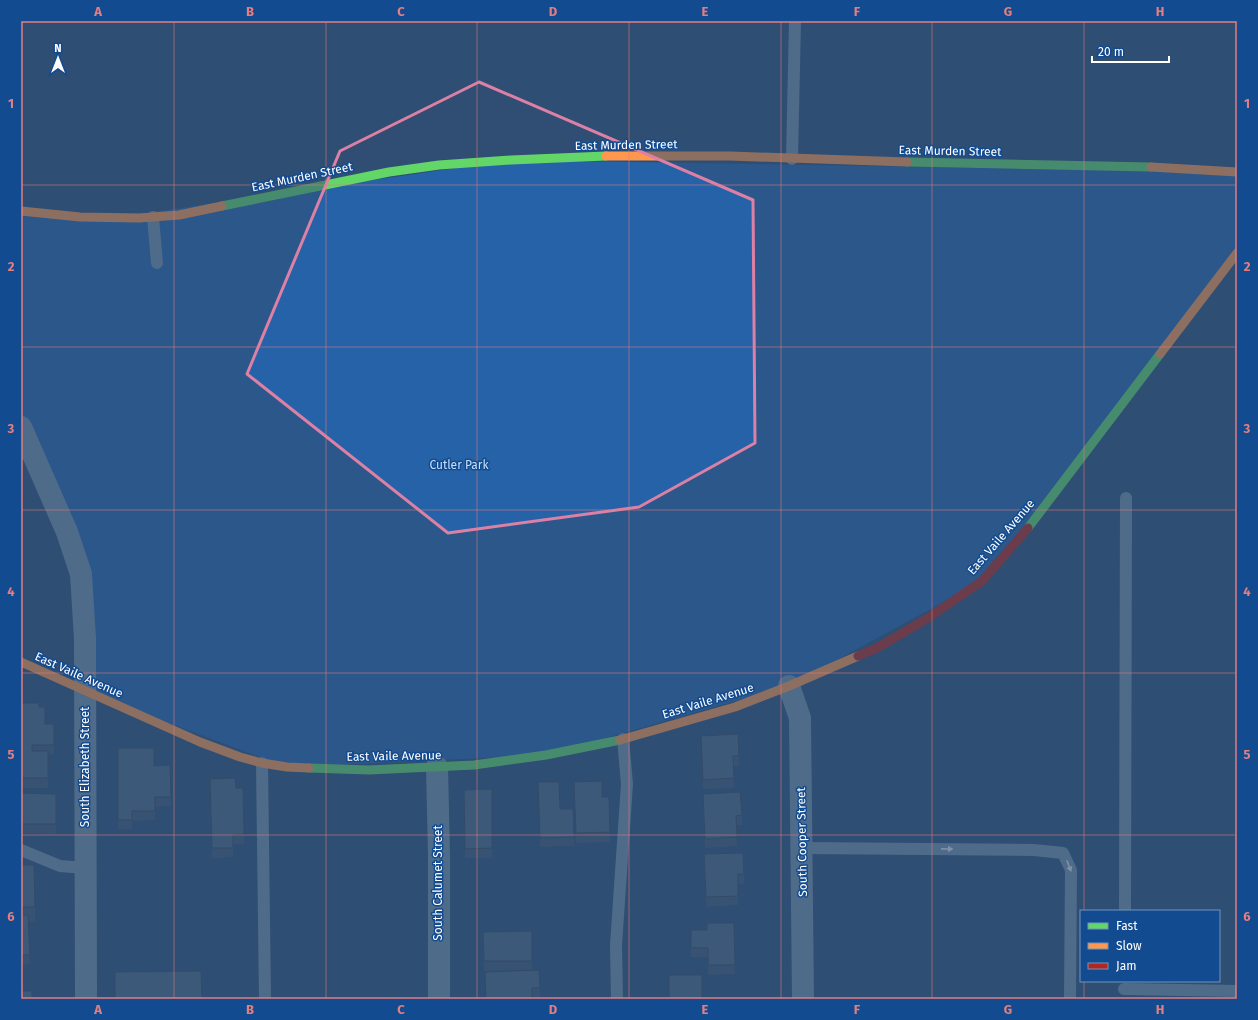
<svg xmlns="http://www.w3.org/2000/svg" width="1258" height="1020" viewBox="0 0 1258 1020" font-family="'Fira Sans',sans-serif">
<rect width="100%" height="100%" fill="#304e73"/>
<path fill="#2662a7" d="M 511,160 L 1237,172 L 1237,253 L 982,581 L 789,686 L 546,755 L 287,767 L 85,692 L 81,574 L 21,427 L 21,211 L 105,219 Z"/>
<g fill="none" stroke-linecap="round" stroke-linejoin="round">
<path stroke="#778ea6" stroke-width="12" d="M 792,159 L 795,21
M 153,217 L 157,263
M 262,763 L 265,999
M 802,848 L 1034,850 L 1063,853 L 1071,870 L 1070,999
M 21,850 L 60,866 L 85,868
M 1125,911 L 1126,498
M 1124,989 L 1237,991
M 617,999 L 616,945 L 627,784 L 623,739"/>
<path stroke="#778ea6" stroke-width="22" d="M 21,427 L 67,532 L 81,574 L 85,639 L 86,999
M 789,686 L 800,718 L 803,999
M 437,767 L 439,855 L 439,999"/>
<path stroke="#63d668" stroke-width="9" d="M 907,162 L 1151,167
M 222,206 L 389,172 L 439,165 L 511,160 L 606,156
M 1028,528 L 1160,354
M 309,768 L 369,770 L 474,765 L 546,755 L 620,740"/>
<path stroke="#ff974d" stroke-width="9" d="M 606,156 L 730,156 L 907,162
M 1151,167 L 1237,172
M 21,211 L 80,217 L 139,218 L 179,215 L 222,206
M 1160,354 L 1237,253
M 21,662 L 200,742 L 240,757 L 262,763 L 287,767 L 309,768
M 620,740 L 735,707 L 789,686 L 858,656"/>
<path stroke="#b3261e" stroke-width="9" d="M 858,656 L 877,648 L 928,618 L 982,581 L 1028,528"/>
</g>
<path fill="#425871" d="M 21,703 L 39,707 L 45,724 L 54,724 L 54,754 L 48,755 L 48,788 L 21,788 Z
M 701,736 L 739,756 L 739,766 L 733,766 L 734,788 L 703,789 Z
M 118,748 L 154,766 L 170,765 L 171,806 L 155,807 L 155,820 L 132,821 L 132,829 L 118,829 Z
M 210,779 L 236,788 L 243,788 L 244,844 L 233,844 L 233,857 L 212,858 Z
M 574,782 L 602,797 L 610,832 L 610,842 L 576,843 Z
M 492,789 L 492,858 L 465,858 L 464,790 Z
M 538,792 L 560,809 L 574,837 L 574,846 L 540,847 Z
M 21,793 L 56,794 L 56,834 L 21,833 Z
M 703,794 L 742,815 L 742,825 L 736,825 L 737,846 L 705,848 Z
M 704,864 L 744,874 L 744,884 L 738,884 L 738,905 L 706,907 Z
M 21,865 L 35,907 L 35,921 L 28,921 L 30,964 L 21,965 Z
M 734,923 L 735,974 L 708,975 L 708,957 L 691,957 L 691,930 L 707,930 Z
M 532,931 L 532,970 L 540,988 L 540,998 L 532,998 L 532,999 L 486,999 L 485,972 L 526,970 L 484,971 L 483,932 Z"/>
<path fill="#4d6683" stroke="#36475c" d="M 21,703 L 39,703 L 39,707 L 45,707 L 45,724 L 54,724 L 54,745 L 32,745 L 32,751 L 48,751 L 48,778 L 21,778 Z
M 738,734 L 739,756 L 733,756 L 734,778 L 703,780 L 701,736 Z
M 118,748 L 154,748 L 154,766 L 170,765 L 171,797 L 155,797 L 155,811 L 132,811 L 132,820 L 118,820 Z
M 235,778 L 236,788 L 243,788 L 244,834 L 233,835 L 233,848 L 212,848 L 210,779 Z
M 602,781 L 602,797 L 609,797 L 610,832 L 576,833 L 574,782 Z
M 538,782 L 559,782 L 560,809 L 573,809 L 574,837 L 540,838 Z
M 492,789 L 492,848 L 465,849 L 464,790 Z
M 740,792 L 742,815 L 736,816 L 737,837 L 705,839 L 703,794 Z
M 21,793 L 56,794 L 56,824 L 21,824 Z
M 743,853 L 744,874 L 738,874 L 738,896 L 706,897 L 704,854 Z
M 21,865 L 34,865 L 35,907 L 21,907 Z
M 21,915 L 28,915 L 30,955 L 21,955 Z
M 707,923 L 734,923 L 735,965 L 708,965 L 708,948 L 691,948 L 691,930 L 707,930 Z
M 532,931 L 532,961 L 484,961 L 483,932 Z
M 539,970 L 540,988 L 532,988 L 532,999 L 486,999 L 485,972 Z
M 201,971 L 202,999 L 115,999 L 115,972 Z
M 669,975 L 702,975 L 702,999 L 669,999 Z
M 21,988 L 23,988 L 23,991 L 32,991 L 32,999 L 21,999 Z"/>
<defs><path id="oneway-solid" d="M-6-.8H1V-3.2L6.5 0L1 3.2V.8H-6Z"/></defs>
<g fill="#dde3e9">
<use href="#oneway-solid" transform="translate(947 849) rotate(1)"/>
<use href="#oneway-solid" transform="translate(1069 866) rotate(69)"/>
</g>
<path d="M0 0H1258V1020H0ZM 479,82 L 753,200 L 755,443 L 639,507 L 448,533 L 247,374 L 340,151 Z" fill="#304e73" fill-opacity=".55" fill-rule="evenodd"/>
<path fill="none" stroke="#dd80a5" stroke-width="3" stroke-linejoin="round" d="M 479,82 L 753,200 L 755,443 L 639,507 L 448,533 L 247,374 L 340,151 Z"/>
<path fill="none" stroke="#e67e7e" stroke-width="1" stroke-opacity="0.55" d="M 174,21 L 174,999M 326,21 L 326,999M 477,21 L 477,999M 629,21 L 629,999M 781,21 L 781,999M 932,21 L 932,999M 1084,21 L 1084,911M 21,185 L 1237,185M 21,347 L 1237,347M 21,510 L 1237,510M 21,673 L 1237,673M 21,835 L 1237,835M 1084,981 L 1084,999"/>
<g text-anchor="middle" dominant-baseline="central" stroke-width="3" stroke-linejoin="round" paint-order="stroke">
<g font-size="12" fill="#fff" stroke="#134b90">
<text transform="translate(626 145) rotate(-1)">East Murden Street</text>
<text transform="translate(950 151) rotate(1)">East Murden Street</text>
<text transform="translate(302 177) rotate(-12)">East Murden Street</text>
<text transform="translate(1001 537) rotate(-49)">East Vaile Avenue</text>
<text transform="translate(79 675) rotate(24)">East Vaile Avenue</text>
<text transform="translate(708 701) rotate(-17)">East Vaile Avenue</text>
<text transform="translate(394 756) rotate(-1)">East Vaile Avenue</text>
<text transform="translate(85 767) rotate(-90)">South Elizabeth Street</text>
<text transform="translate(802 842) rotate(-91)">South Cooper Street</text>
<text transform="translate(438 883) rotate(-90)">South Calumet Street</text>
</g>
<g font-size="12" fill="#c6dffc" stroke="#134b90">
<text x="459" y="465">Cutler Park</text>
</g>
</g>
<rect width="1258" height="1020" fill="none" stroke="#134b90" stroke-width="44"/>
<rect x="1080" y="910" width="140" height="72" fill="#134b90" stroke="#7193bc"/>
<rect x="1088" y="923" width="20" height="6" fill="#63d668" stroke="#7193bc"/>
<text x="1116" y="930" font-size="12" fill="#ffffff">Fast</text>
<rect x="1088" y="943" width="20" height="6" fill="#ff974d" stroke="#7193bc"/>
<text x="1116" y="950" font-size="12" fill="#ffffff">Slow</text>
<rect x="1088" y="963" width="20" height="6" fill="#b3261e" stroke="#7193bc"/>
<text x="1116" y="970" font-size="12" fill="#ffffff">Jam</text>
<g transform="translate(58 58)" stroke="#134b90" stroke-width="3" paint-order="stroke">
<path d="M0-3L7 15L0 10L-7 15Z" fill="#ffffff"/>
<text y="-6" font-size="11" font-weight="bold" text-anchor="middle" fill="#ffffff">N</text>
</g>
<path d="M1092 56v6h77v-6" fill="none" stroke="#ffffff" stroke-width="2"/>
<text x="1098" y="56" font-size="12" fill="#ffffff" stroke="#134b90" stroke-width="3" paint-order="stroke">20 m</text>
<rect x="22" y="22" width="1214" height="976" fill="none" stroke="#e67e7e" stroke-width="1.5"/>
<g font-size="13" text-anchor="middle" font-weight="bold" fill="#e67e7e">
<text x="98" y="16">A</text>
<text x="250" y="16">B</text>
<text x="401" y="16">C</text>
<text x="553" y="16">D</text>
<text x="705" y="16">E</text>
<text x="857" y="16">F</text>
<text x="1008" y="16">G</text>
<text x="1160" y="16">H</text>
<text x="11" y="108">1</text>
<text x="1247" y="108">1</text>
<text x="11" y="271">2</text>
<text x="1247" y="271">2</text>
<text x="11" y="433">3</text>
<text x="1247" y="433">3</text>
<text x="11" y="596">4</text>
<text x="1247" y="596">4</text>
<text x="11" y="759">5</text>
<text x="1247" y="759">5</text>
<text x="11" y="921">6</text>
<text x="1247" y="921">6</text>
<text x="98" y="1014">A</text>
<text x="250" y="1014">B</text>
<text x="401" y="1014">C</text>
<text x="553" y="1014">D</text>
<text x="705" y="1014">E</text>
<text x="857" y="1014">F</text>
<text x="1008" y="1014">G</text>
<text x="1160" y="1014">H</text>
</g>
</svg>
